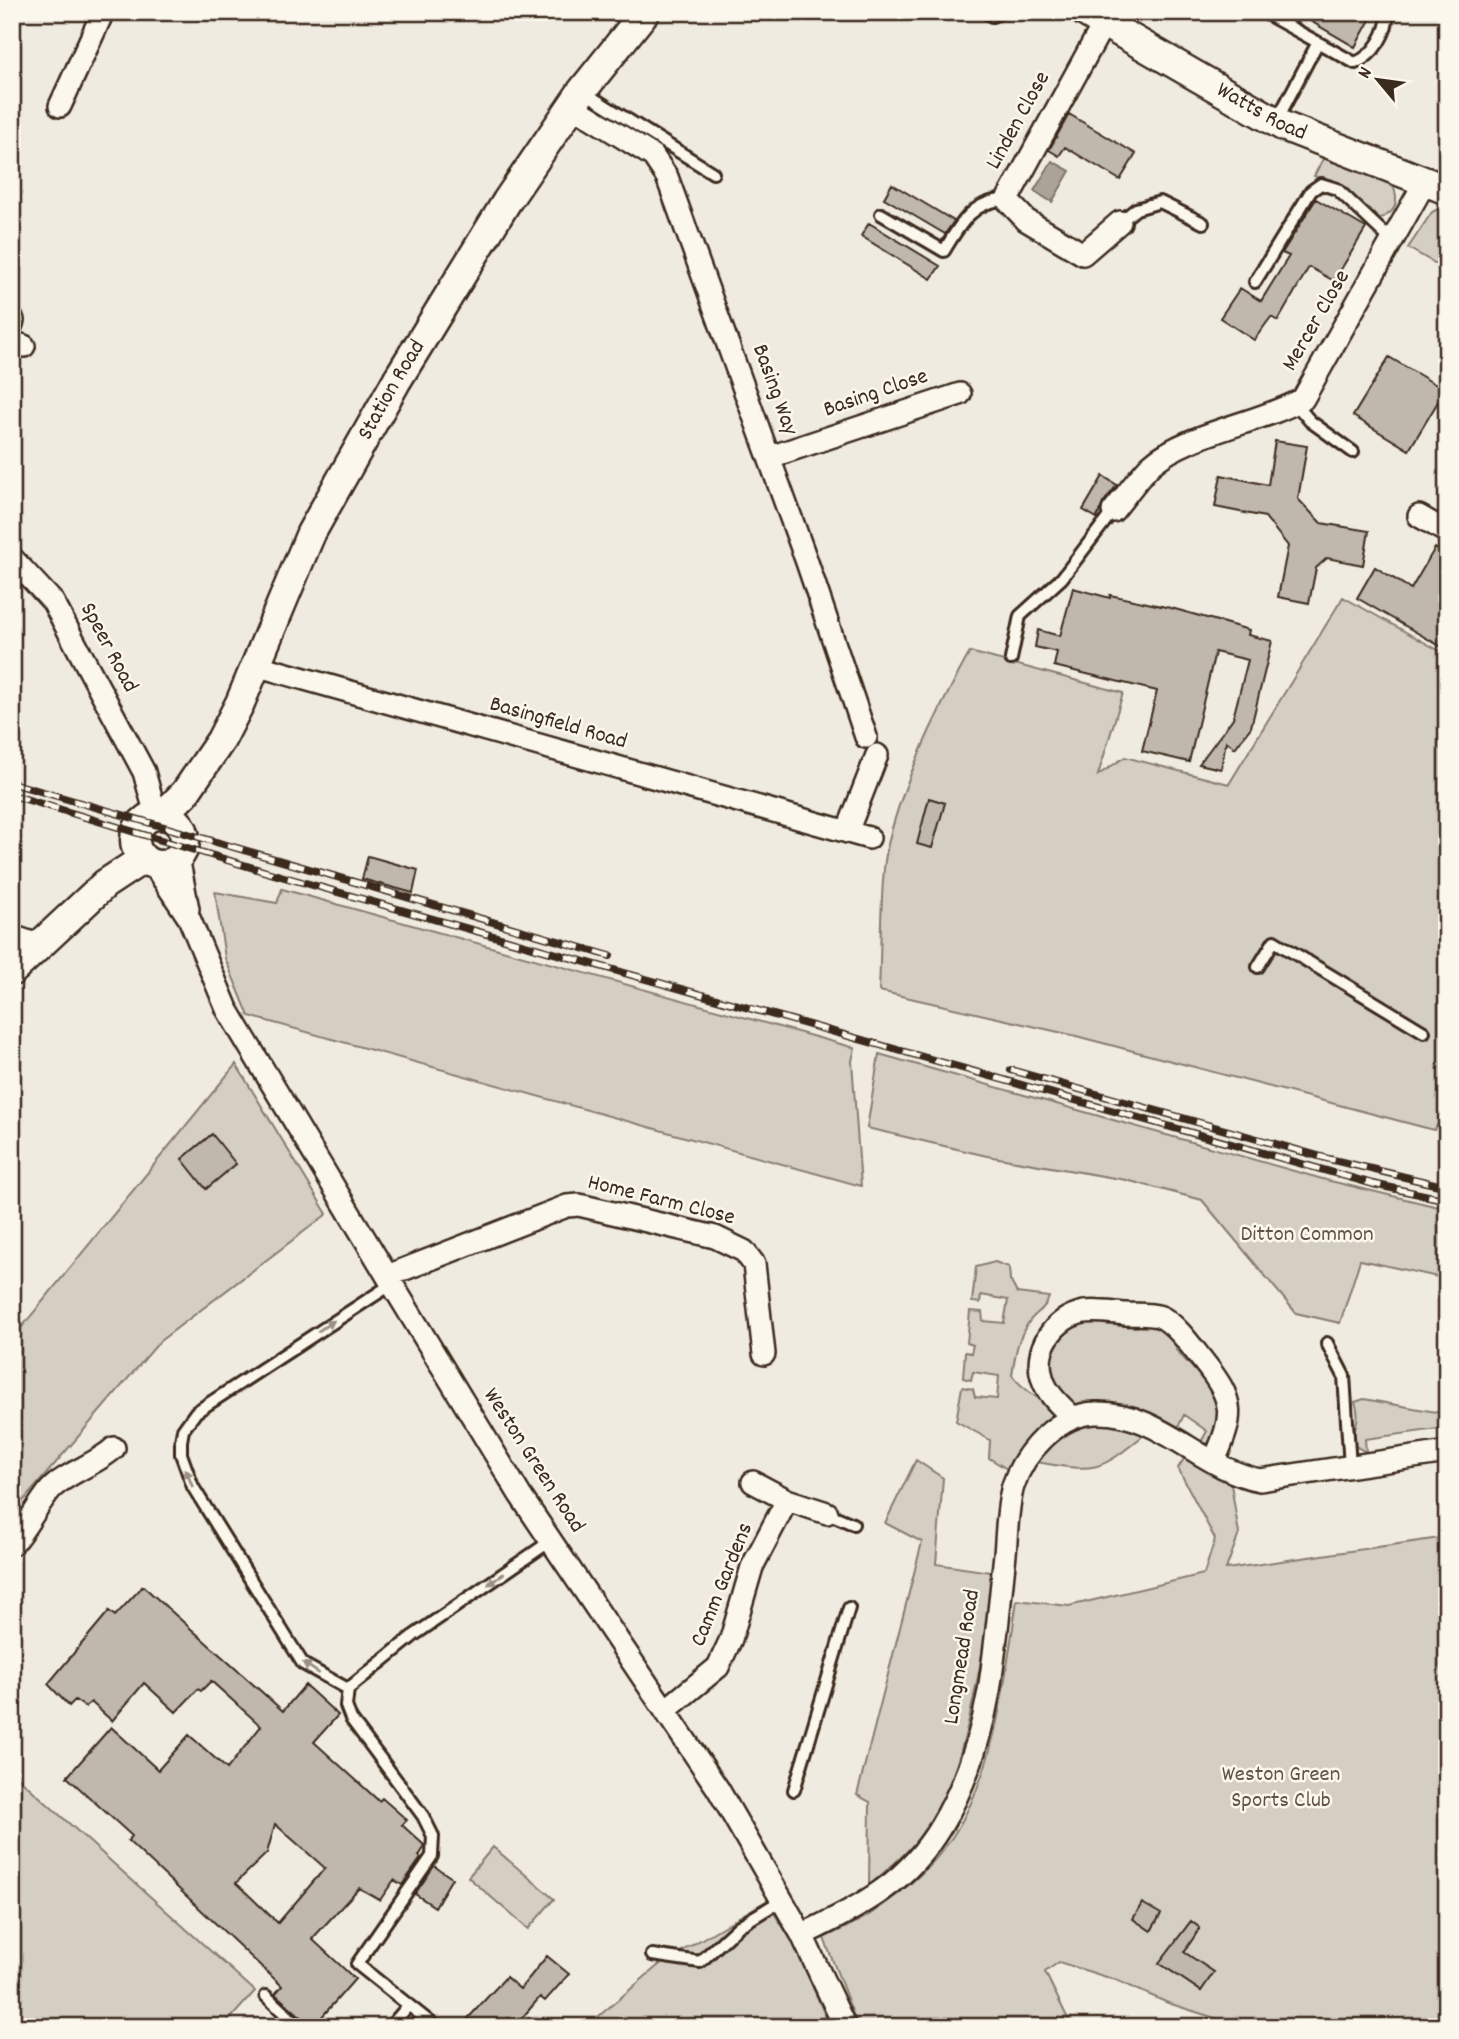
<svg xmlns="http://www.w3.org/2000/svg" width="1459" height="2039" viewBox="0 0 1459 2039" font-family="Dekko,sans-serif">
<rect width="100%" height="100%" fill="#f0ebe0"/>
<filter id="ink" filterUnits="userSpaceOnUse"><feTurbulence type="fractalNoise" baseFrequency=".0143" numOctaves="2"/><feDisplacementMap in="SourceGraphic" scale="14" xChannelSelector="R" yChannelSelector="G"/><feConvolveMatrix kernelMatrix="1 2 1 2 8 2 1 2 1" color-interpolation-filters="sRGB"/></filter>
<g filter="url(#ink)">
<path fill="#d5cec3" stroke="#887c70" stroke-width="2" d="M 1326,153 L 1385,180 L 1394,188 C 1400,206 1393,214 1377,220 L 1342,186 L 1314,176 Z
M 1442,207 L 1447,207 L 1447,270 L 1408,248 L 1432,212 Z
M 1343,597 L 1447,655 L 1447,697 L 1439,711 L 1447,716 L 1447,1109 L 1434,1130 L 1076,1036 L 879,991 C 881,951 880,909 884,869 C 890,806 939,707 970,652 L 1123,693 L 1098,775 L 1125,757 L 1229,784 Z
M 282,889 L 855,1048 L 852,1061 L 861,1186 L 249,1016 L 225,958 L 215,892 L 277,903 Z
M 879,1054 L 1326,1180 L 1447,1209 L 1447,1279 L 1360,1260 L 1340,1323 L 1296,1313 L 1202,1200 L 1126,1180 L 987,1156 L 867,1128 Z
M 236,1064 L 327,1214 L 160,1341 L 12,1514 L 12,1339 Z
M 995,1262 L 1009,1267 L 1010,1280 L 1017,1293 L 1049,1297 C 1046,1309 1035,1313 1029,1322 C 1017,1339 1015,1356 1012,1375 C 1023,1391 1039,1396 1051,1410 L 1051,1419 L 1007,1469 L 989,1458 L 990,1440 L 956,1421 L 962,1387 L 973,1389 L 975,1397 L 997,1399 L 999,1376 L 973,1372 L 971,1380 L 963,1378 L 965,1352 L 971,1353 L 973,1345 L 967,1343 L 970,1311 L 982,1312 L 983,1321 L 1004,1323 L 1008,1300 L 981,1295 L 980,1303 L 972,1302 L 976,1267 Z
M 1097,1317 L 1104,1324 L 1137,1327 L 1146,1321 L 1154,1323 L 1180,1341 L 1176,1350 L 1201,1377 L 1204,1374 L 1220,1396 L 1218,1437 L 1209,1443 L 1200,1444 L 1207,1431 L 1184,1415 L 1177,1429 L 1138,1407 L 1109,1403 L 1068,1406 C 1045,1368 1038,1368 1062,1328 Z
M 1364,1399 L 1447,1414 L 1447,1436 L 1444,1428 L 1365,1439 L 1366,1452 L 1353,1445 C 1352,1427 1362,1422 1355,1402 Z
M 1121,1419 L 1145,1434 C 1098,1473 1096,1472 1037,1462 C 1056,1428 1085,1425 1121,1419 Z
M 1185,1457 L 1231,1484 L 1239,1534 L 1226,1569 L 1447,1537 L 1447,2027 L 1243,2027 L 1168,2003 L 1116,1980 L 1059,1962 L 1045,1972 L 1072,2027 L 858,2027 L 824,1938 C 841,1929 861,1922 876,1910 C 904,1891 934,1865 953,1836 C 997,1768 1005,1678 1017,1600 L 1069,1606 L 1204,1574 L 1215,1539 L 1178,1468 Z
M 916,1460 L 943,1478 L 936,1564 L 997,1573 C 981,1650 970,1766 926,1830 C 911,1851 887,1869 869,1886 L 870,1802 L 857,1795 L 922,1542 L 885,1523 Z
M 12,1772 L 255,1991 L 223,2027 L 12,2027 Z
M 493,1847 L 554,1899 L 528,1929 L 468,1877 Z
M 766,1901 L 795,1945 L 830,2027 L 586,2027 L 660,1964 Z"/>
<path fill="#aca397" stroke="#7f7367" stroke-width="2" d="M 1052,161 L 1070,171 L 1052,202 L 1034,191 Z"/>
<path fill="#c0b8ad" stroke="#3b2a1e" stroke-width="2" fill-rule="evenodd" d="M 1295,12 L 1360,12 L 1371,18 L 1355,47 Z
M 1069,114 L 1136,154 L 1120,180 L 1065,147 L 1059,156 L 1049,150 Z
M 892,184 L 954,221 L 945,234 L 884,198 Z
M 1316,199 L 1366,228 L 1334,281 L 1309,267 L 1278,321 L 1271,317 L 1254,340 L 1220,318 L 1240,288 L 1261,301 L 1289,256 L 1282,253 Z
M 869,223 L 940,266 L 931,279 L 861,236 Z
M 1389,357 L 1445,390 L 1409,450 L 1353,416 Z
M 1275,441 L 1307,446 L 1298,499 L 1321,523 L 1369,531 L 1363,565 L 1327,558 L 1316,568 L 1309,603 L 1278,597 L 1288,546 L 1265,517 L 1215,507 L 1221,475 L 1268,485 Z
M 1103,476 L 1117,485 L 1103,503 L 1097,518 L 1083,510 Z
M 1435,548 L 1447,555 L 1447,650 L 1357,598 L 1375,567 L 1411,589 Z
M 1073,588 L 1110,598 L 1110,595 L 1175,609 L 1249,630 L 1248,635 L 1272,641 L 1251,727 L 1235,748 L 1226,741 L 1221,769 L 1199,764 L 1233,718 L 1248,660 L 1215,652 L 1189,762 L 1142,751 L 1157,691 L 1054,666 L 1057,652 L 1035,647 L 1038,630 L 1060,636 Z
M 929,798 L 945,803 L 932,848 L 917,844 Z
M 368,856 L 418,870 L 413,893 L 362,879 Z
M 212,1134 L 236,1164 L 206,1189 L 182,1159 Z
M 143,1586 L 283,1711 L 305,1685 L 338,1715 L 314,1742 L 379,1801 L 382,1798 L 407,1820 L 402,1825 L 425,1846 L 419,1856 L 421,1858 L 402,1885 L 394,1880 L 380,1900 L 359,1888 L 312,1939 L 355,1979 L 313,2027 L 275,1994 L 282,1986 L 128,1841 L 132,1836 L 67,1777 L 111,1727 L 158,1770 L 189,1735 L 227,1769 L 261,1726 L 211,1681 L 201,1691 L 198,1689 L 176,1712 L 144,1683 L 112,1721 L 91,1702 L 85,1707 L 75,1700 L 69,1706 L 48,1684 L 109,1611 L 115,1616 ZM 275,1824 L 325,1868 L 278,1923 L 236,1883 L 267,1853 Z
M 434,1866 L 452,1878 L 435,1907 L 415,1894 Z
M 1142,1903 L 1161,1914 L 1151,1931 L 1133,1919 Z
M 1191,1921 L 1200,1928 L 1184,1952 L 1214,1972 L 1201,1991 L 1159,1963 Z
M 547,1956 L 569,1974 L 545,2001 L 540,1997 L 516,2025 L 508,2018 L 501,2027 L 460,2027 L 506,1977 L 520,1989 Z"/>
<g fill="none" stroke-linecap="round" stroke-linejoin="round">
<defs>
<path id="lane" d="M 986,12 L 992,16 L 1002,12
M 1263,12 L 1355,63 C 1374,56 1388,32 1388,12
M 582,91 L 713,173
M 1277,120 L 1317,44
M 881,214 L 944,251 C 959,226 973,199 1007,200
M 1120,222 L 1136,209 L 1160,202 L 1203,223
M 1255,282 L 1311,191 L 1321,184 L 1337,189 L 1392,241
M 1295,403 L 1310,421 L 1353,452
M 1011,659 L 1020,616 L 1062,578 L 1113,511
M 1258,967 L 1274,941 L 1424,1032
M 392,1284 L 196,1412 L 183,1430 L 181,1441 L 181,1454 L 193,1487 L 303,1664 L 348,1689 L 413,1636 L 552,1540
M 1327,1343 L 1344,1376 L 1350,1467
M 827,1513 L 853,1524
M 348,1689 L 346,1706 L 351,1719 L 423,1816 L 433,1836 L 432,1856 L 357,1964 L 436,2027
M 794,1790 L 849,1608
M 652,1955 L 700,1962 L 739,1926 L 782,1900
M 266,1996 L 299,2027
M 390,2027 L 408,2006"/>
<path id="street" d="M 1104,23 L 1007,200 L 1026,220 L 1083,254 L 1120,222
M 60,106 L 103,12
M 572,106 L 653,156 L 667,177 L 807,562 L 866,737
M 12,324 L 13,320
M 12,342 L 24,346
M 770,457 L 960,394
M 1113,511 C 1126,496 1138,477 1152,464 C 1187,433 1260,423 1303,399 L 1425,182
M 1419,516 L 1447,532
M 12,558 L 53,602 L 144,772 L 156,815
M 255,665 L 869,838
M 847,832 L 877,755
M 178,857 L 188,909
M 153,864 L 189,918 L 227,1009 L 392,1284 L 520,1495 L 718,1789 L 802,1935 L 845,2027
M 12,936 L 38,945
M 387,1276 L 567,1206 L 579,1205 L 715,1237 L 744,1251 L 754,1264 L 764,1354
M 1072,1417 C 1061,1406 1048,1395 1043,1380 C 1032,1350 1054,1318 1084,1312 C 1097,1310 1113,1313 1126,1314 C 1137,1315 1154,1313 1163,1318 C 1179,1328 1191,1346 1203,1361 C 1235,1401 1235,1414 1214,1461
M 753,1482 L 787,1500 L 827,1513
M 12,1544 C 27,1527 36,1507 50,1490 C 64,1474 97,1464 114,1448
M 667,1709 L 718,1667 L 731,1639 L 752,1567 L 787,1500
M 802,1935 C 860,1906 906,1885 941,1826 C 965,1786 981,1737 989,1691 C 996,1646 1000,1600 1005,1554 C 1007,1532 1007,1507 1013,1486 C 1024,1452 1058,1414 1096,1413 C 1159,1411 1201,1469 1260,1480 L 1447,1452"/>
<g id="secondary">
<path id="s1" d="M 1085,12 L 1283,126 L 1447,190"/>
<path id="s2" d="M 163,815 L 185,793 L 221,740 L 240,703 L 311,533 L 397,380 L 507,201 L 582,91 L 645,12"/>
<circle cx="160" cy="840" r="25"/>
<path d="M 12,971 L 105,884 L 143,859"/>
</g>
</defs>
<use href="#lane" stroke="#3b2a1e" stroke-width="16"/>
<use href="#street" stroke="#3b2a1e" stroke-width="26"/>
<use href="#secondary" stroke="#3b2a1e" stroke-width="33"/>
<use href="#lane" stroke="#fbf7ec" stroke-width="10"/>
<use href="#street" stroke="#fbf7ec" stroke-width="21"/>
<use href="#secondary" stroke="#fbf7ec" stroke-width="28"/>
<defs>
<path id="rail" d="M 12,783 L 610,956
M 12,795 L 270,873 L 1373,1184 L 1447,1200
M 1011,1070 L 1329,1159 L 1447,1187"/>
</defs>
<use href="#rail" stroke="#3b2a1e" stroke-width="8"/>
<use href="#rail" stroke="#fbf7ec" stroke-width="5" stroke-dasharray="16" stroke-linecap="butt"/>
</g>
<defs><path id="oneway-solid" d="M-6-.8H1V-3.2L6.5 0L1 3.2V.8H-6Z" transform="scale(1.75)"/></defs>
<g fill="#9b9085">
<use href="#oneway-solid" transform="translate(326 1326) rotate(-33)"/>
<use href="#oneway-solid" transform="translate(189 1478) rotate(-112)"/>
<use href="#oneway-solid" transform="translate(496 1579) rotate(144)"/>
<use href="#oneway-solid" transform="translate(311 1668) rotate(-146)"/>
</g>
</g>
<g text-anchor="middle" dominant-baseline="central" stroke-width="5" stroke-linejoin="round" paint-order="stroke">
<g font-size="23" fill="#3b2a1e" stroke="#fbf7ec">
<text stroke="none"><textPath href="#s1" startOffset="203">Watts Road</textPath></text>
<text transform="translate(1019 121) rotate(-61)">Linden Close</text>
<text transform="translate(1317 321) rotate(-60)">Mercer Close</text>
<text stroke="none"><textPath href="#s2" startOffset="485">Station Road</textPath></text>
<text transform="translate(774 390) rotate(70)">Basing Way</text>
<text transform="translate(876 394) rotate(-19)">Basing Close</text>
<text transform="translate(108 648) rotate(62)">Speer Road</text>
<text transform="translate(558 724) rotate(16)">Basingfield Road</text>
<text transform="translate(661 1201) rotate(14)">Home Farm Close</text>
<text transform="translate(533 1461) rotate(57)">Weston Green Road</text>
<text transform="translate(723 1585) rotate(-68)">Camm Gardens</text>
<text transform="translate(963 1657) rotate(-81)">Longmead Road</text>
</g>
<g font-size="23" fill="#625347" stroke="#fbf7ec">
<text x="1307" y="1235">Ditton Common</text>
<text x="1281" y="1775">Weston Green<tspan x="1281" dy="26">Sports Club</tspan></text>
</g>
</g>
<rect width="1459" height="2039" fill="none" stroke="#fbf7ec" stroke-width="42"/>
<rect x="21" y="21" width="1417" height="1997" fill="none" stroke="#3b2a1e" stroke-width="2.5" filter="url(#ink)"/>
<g transform="translate(1378 80) rotate(299)" stroke="#fbf7ec" stroke-width="5" paint-order="stroke">
<path d="M0-5L12 26L0 18L-12 26Z" fill="#3b2a1e"/>
<text y="-10" font-size="19" font-weight="bold" text-anchor="middle" fill="#3b2a1e">N</text>
</g>
</svg>
